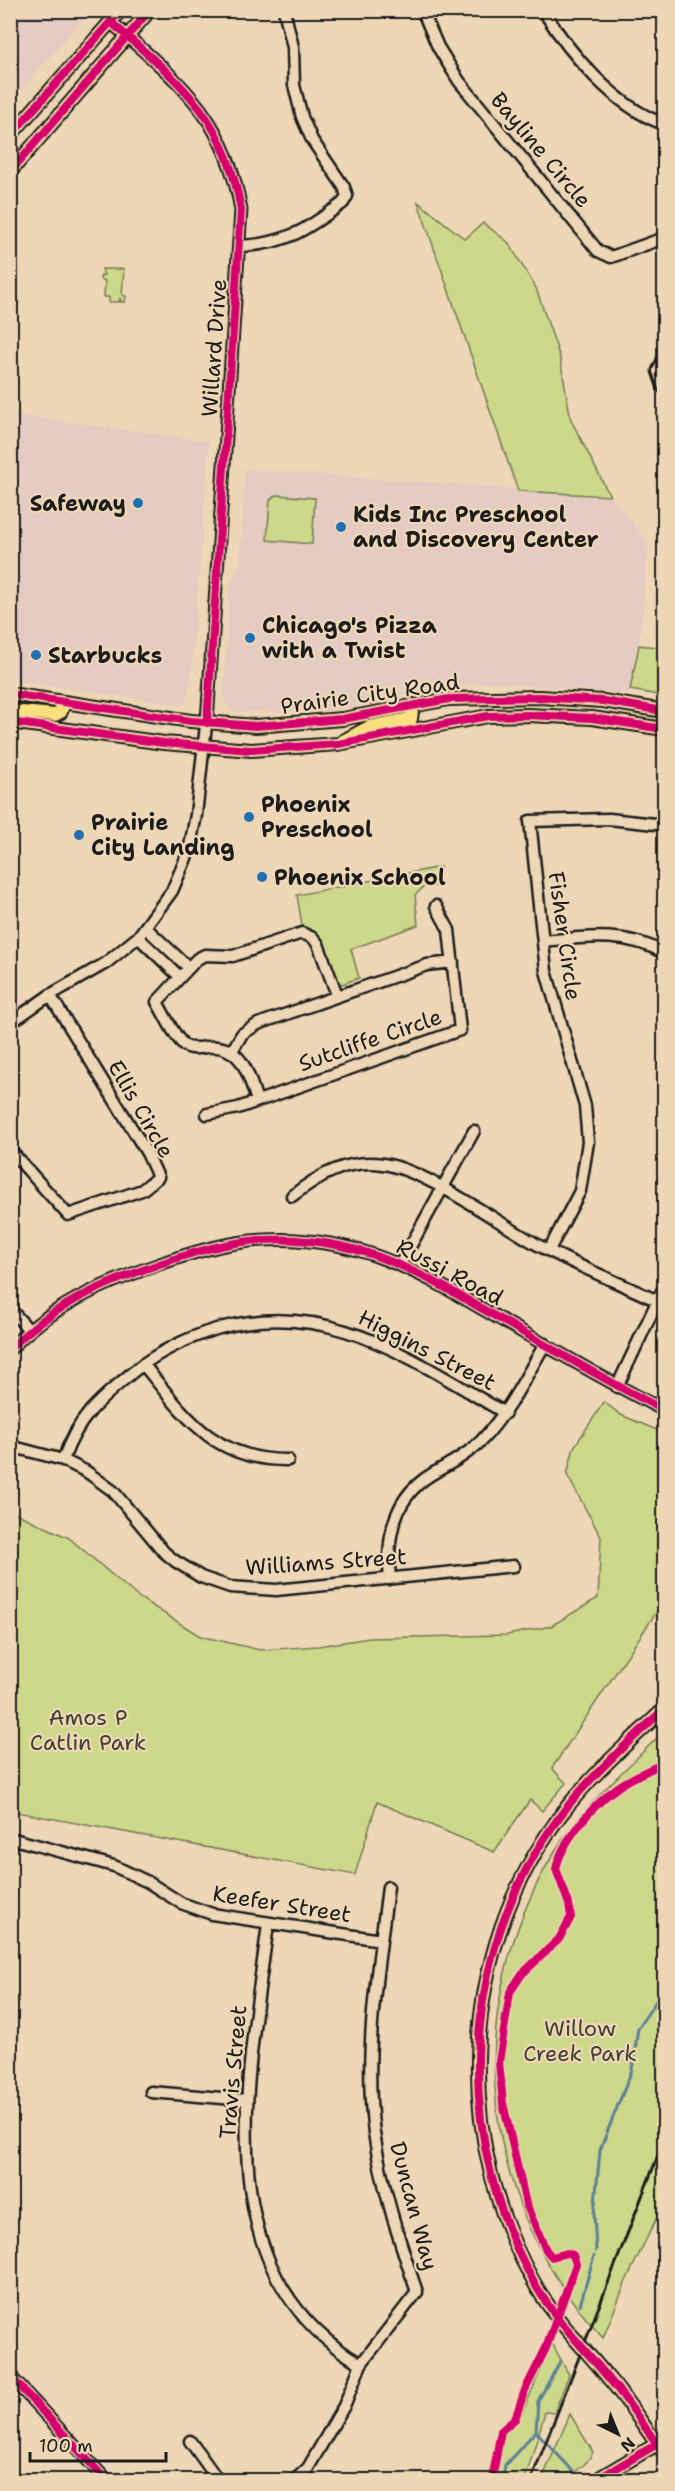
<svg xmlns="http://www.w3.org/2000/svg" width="675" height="2491" viewBox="0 0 675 2491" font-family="'Shantell Sans',sans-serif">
<rect width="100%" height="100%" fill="#eed7b6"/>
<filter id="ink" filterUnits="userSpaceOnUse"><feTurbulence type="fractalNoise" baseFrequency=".0167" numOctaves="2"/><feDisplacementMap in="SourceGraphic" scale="12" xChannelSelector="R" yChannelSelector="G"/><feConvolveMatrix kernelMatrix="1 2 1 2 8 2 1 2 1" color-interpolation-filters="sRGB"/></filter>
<g filter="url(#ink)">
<path fill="#e4ccc3" d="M 11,10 L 91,11 L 11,101 L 10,11 Z
M 10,414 L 209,441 L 191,677 L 186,701 L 181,705 L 11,680 Z
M 245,469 L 610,496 L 649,543 L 639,645 L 630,694 L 492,682 L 431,689 L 378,703 L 331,711 L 237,712 L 230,709 L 223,698 L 230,582 L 240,566 Z"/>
<path fill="#cdd88b" stroke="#747a54" stroke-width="1.5" d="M 418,202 L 465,239 L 483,223 L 508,242 L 536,288 L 560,358 L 571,420 L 610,496 L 518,491 Z
M 102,269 L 124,269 L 122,295 L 126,296 L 125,302 L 121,302 L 120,298 L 119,302 L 109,302 L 109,297 L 104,297 L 105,281 L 100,279 L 101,275 L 104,275 Z
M 276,495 L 315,498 L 312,544 L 267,540 L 270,500 Z
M 639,645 L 664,648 L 664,696 L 630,690 Z
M 440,867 L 437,886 L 425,886 L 415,895 L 418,925 L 351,949 L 359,978 L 336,986 L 310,931 L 302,925 L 297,895 Z
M 604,1402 L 621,1415 L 664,1433 L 664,1601 L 552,1768 L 566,1783 L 542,1811 L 530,1800 L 494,1852 L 377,1802 L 355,1875 L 11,1811 L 11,1511 L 69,1538 L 138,1597 L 200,1636 L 260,1650 L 318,1646 L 370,1638 L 507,1635 L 551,1626 L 598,1598 L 601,1537 L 567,1475 L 574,1447 Z
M 664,1731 L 664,2211 L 660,2211 L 626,2281 L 603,2338 C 478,2203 459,2009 555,1851 C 584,1804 626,1770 664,1731 Z
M 552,2343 L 569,2375 L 554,2413 L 545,2412 L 525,2480 L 496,2480 L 497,2459 L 502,2437 L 521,2416 Z
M 570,2414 L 593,2452 C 586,2467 559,2488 543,2477 Z"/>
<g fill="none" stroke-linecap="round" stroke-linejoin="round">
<path stroke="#5d8096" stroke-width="3" d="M 596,2251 L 594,2214 L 600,2150 L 632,2070 L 638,2028 L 664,1989
M 580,2305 L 594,2256
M 536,2431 L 581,2480
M 503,2480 L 505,2465 L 536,2431 L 538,2401 L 560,2362"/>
<defs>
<path id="minor" d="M 422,10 L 438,47 L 459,81 L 598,251 L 611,257 L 664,238
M 543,10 C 570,54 615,107 664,124
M 240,246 C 286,244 306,230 343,203 L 347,196 L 344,187 L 312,140 L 302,117 L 294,85 L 293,47 L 284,10
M 664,358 L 658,371 L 664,388
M 146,928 L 189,968
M 138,937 L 180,977
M 543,941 C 585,937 626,931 664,953
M 10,1023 L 50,995 L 106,963 L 138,937 L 172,891 L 189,851 L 196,815 L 208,707 L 241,210 C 225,115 179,82 112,23
M 232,1051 L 242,1034 L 258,1024 L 427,965 L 453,962
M 257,1101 C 248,1074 242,1043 207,1047 C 199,1048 191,1050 184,1045 C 173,1035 165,1015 157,1002 L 197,959 L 205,955 L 233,956 L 302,933 L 313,938 L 318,944 L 337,995
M 207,1114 L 238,1108 L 460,1030 L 449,930 L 436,906
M 10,1150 L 68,1215 L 142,1190 L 158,1177 L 147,1153 L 50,995
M 292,1196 C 319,1175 347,1159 383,1164 C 424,1169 497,1222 536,1244 C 577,1266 622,1284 664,1304
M 549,1250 L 580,1191 L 588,1142 L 585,1106 L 546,971 L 530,821 L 609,819 L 664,825
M 401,1263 L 474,1131
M 10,1309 L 29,1330
M 10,1349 C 50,1307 100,1285 154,1266 C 190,1253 226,1242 264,1240 C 362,1235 424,1275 505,1322 C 558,1352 610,1383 664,1410
M 143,1364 C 185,1416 214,1461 288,1460
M 617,1387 L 664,1287
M 10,1446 L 63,1460 L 87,1472 L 113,1491 L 164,1552 L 175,1561 L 201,1577 L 230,1587 L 276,1590 L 514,1566
M 63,1460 C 78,1417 99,1400 133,1372 C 155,1354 177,1343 204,1333 C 321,1292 408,1357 505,1413
M 390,1579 C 386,1538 393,1497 432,1474 C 449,1464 467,1455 481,1441 C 508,1413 525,1378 545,1344
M 10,1838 L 114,1866 L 148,1882 L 181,1903 L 212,1914 L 381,1940
M 268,1924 C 249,2074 202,2271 361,2364
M 151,2092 L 246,2100
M 10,2376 L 106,2480
M 190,2441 L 218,2480
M 295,2480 L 308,2468 L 344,2406 L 361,2364 L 417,2292 C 399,2240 382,2188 374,2133 C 363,2051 378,1969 388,1887"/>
<path id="major" d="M 10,136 L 121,10
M 10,172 L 150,10
M 10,694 L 191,721 L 256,726 L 342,719 L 449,699 L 540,697 L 603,701 L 664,711
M 10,711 L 55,715 L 61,712 L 64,702
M 10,722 L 164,743 L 251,750 L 338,744 L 488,716 L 527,715 L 592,718 L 664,729
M 343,741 L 369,727 L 411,719 L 413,705
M 664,1709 C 628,1743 590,1776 560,1816 C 457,1954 452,2145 539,2291 C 559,2324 586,2350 610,2380 C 630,2403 645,2429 664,2453
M 596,2480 L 662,2441"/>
</defs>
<use href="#minor" stroke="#1c1c1c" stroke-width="15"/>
<use href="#major" stroke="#1c1c1c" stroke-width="16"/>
<use href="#minor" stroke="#eed7b6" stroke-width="10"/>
<use href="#major" stroke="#fbe080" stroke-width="12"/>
<path stroke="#1c1c1c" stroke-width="3" d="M 531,2480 L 664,2140"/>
<defs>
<path id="cycleway" d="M 112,23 C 179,82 225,115 241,210 L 207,723
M 10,136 L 121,10
M 10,172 L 150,10
M 10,694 L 191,721 L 256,726 L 342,719 L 449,699 L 540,697 L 603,701 L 664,711
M 10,722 L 164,743 L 251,750 L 338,744 L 488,716 L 527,715 L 592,718 L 664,729
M 10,1349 C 50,1307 100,1285 154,1266 C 190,1253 226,1242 264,1240 C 362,1235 424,1275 505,1322 C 558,1352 610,1383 664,1410
M 664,1709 C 628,1743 590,1776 560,1816 C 457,1954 452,2145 539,2291 C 559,2324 586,2350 610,2380 C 630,2403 645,2429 664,2453
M 10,2376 L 106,2480
M 492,2480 L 501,2431 L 515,2419 L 525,2390 L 546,2348 L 576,2264 L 573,2255 L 567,2253 L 552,2257 L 546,2250 L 526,2204 L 503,2103 L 499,2062 L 510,1992 L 522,1974 L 559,1939 L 571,1917 L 569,1904 L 556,1869 C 562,1840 594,1804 618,1787 C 632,1777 649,1770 664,1763
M 596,2480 L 664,2440"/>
</defs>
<use href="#cycleway" stroke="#eed7b6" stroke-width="11"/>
<use href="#cycleway" stroke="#d6006c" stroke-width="8"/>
</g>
</g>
<g fill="#1f6fb2" stroke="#eed7b6" stroke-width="2">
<circle cx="138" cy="503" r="6"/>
<circle cx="341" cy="527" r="6"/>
<circle cx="250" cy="638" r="6"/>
<circle cx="36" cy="655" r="6"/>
<circle cx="249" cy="817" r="6"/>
<circle cx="79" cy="835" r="6"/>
<circle cx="262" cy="877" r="6"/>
</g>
<g text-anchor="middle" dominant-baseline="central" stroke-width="4.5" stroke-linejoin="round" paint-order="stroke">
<g font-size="22" fill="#1c1c1c" stroke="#eed7b6">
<text transform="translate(541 150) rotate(50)">Bayline Circle</text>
<text transform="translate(214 348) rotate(-86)">Willard Drive</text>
<text transform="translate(370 694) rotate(-8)">Prairie City Road</text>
<text transform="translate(565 936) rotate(82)">Fisher Circle</text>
<text transform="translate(370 1040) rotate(-19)">Sutcliffe Circle</text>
<text transform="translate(141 1109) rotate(60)">Ellis Circle</text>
<text transform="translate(450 1272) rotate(28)">Russi Road</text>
<text transform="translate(427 1350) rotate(27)">Higgins Street</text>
<text transform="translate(326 1562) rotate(-4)">Williams Street</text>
<text transform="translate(282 1904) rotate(9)">Keefer Street</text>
<text transform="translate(233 2072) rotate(-85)">Travis Street</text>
<text transform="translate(414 2206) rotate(75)">Duncan Way</text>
</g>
<g font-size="22" font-weight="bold" fill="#1c1c1c" stroke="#eed7b6" text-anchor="start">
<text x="126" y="503" text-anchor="end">Safeway</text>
<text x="353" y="514">Kids Inc Preschool<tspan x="353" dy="25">and Discovery Center</tspan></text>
<text x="262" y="625">Chicago's Pizza<tspan x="262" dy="25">with a Twist</tspan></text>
<text x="48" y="655">Starbucks</text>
<text x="261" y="804">Phoenix<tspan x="261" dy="25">Preschool</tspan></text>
<text x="91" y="822">Prairie<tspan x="91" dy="25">City Landing</tspan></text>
<text x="274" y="877">Phoenix School</text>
</g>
<g font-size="22" fill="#3f4232" stroke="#eed7b6">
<text x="88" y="1717">Amos P<tspan x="88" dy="25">Catlin Park</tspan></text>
<text x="580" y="2028">Willow<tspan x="580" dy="25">Creek Park</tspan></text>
</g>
</g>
<rect width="675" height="2491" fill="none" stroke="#eed7b6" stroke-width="36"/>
<rect x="18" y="18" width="639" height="2455" fill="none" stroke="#1c1c1c" stroke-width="2" filter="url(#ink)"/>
<g transform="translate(618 2434) rotate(137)" stroke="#eed7b6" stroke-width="4.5" paint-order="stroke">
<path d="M0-4.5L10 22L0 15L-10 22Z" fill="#1c1c1c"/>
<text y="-9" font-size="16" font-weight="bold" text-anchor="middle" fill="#1c1c1c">N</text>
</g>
<path d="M30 2452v9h136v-9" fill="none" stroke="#1c1c1c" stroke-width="3"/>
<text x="39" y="2452" font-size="18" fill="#1c1c1c" stroke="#eed7b6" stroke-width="4.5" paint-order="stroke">100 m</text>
</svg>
